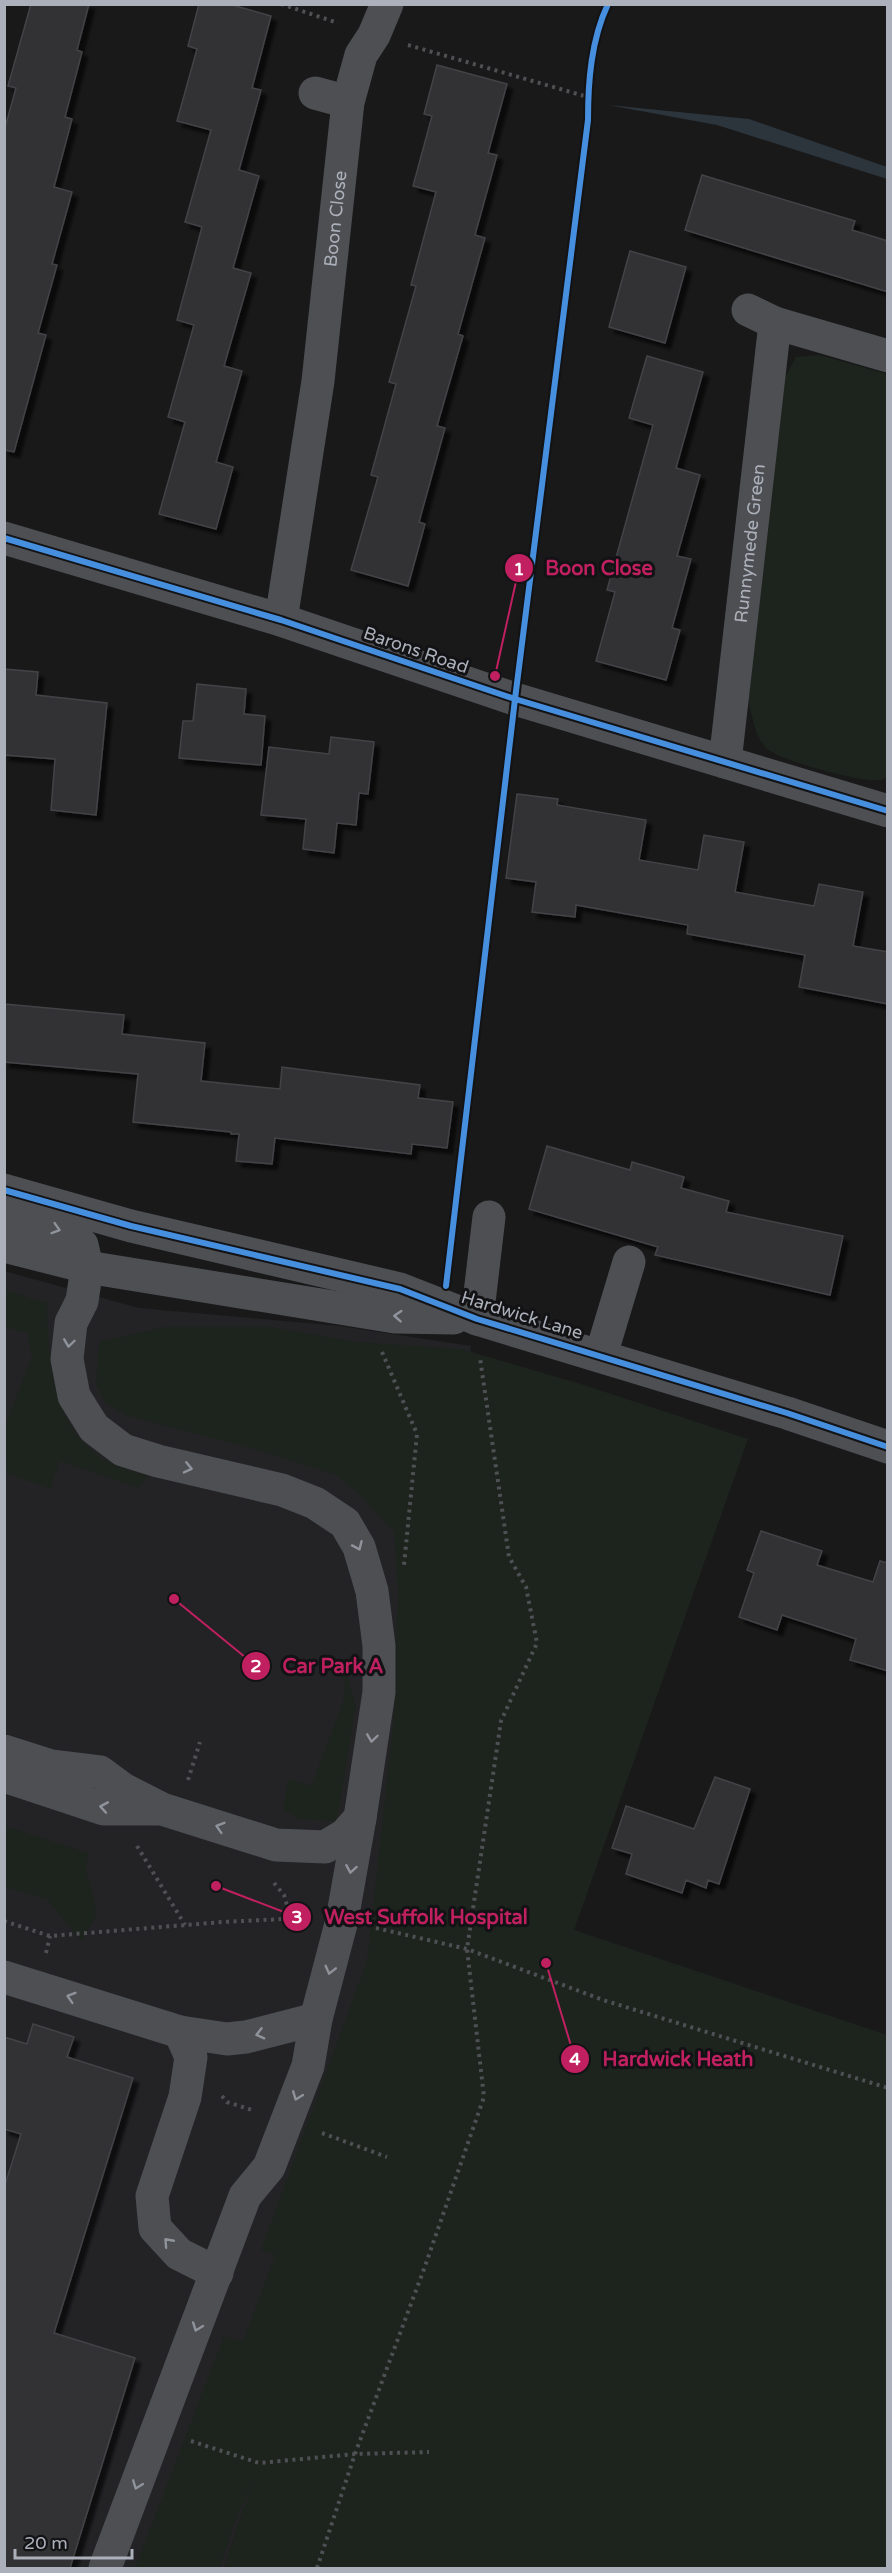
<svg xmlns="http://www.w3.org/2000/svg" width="892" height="2573" viewBox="0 0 892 2573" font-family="'Varela Round',sans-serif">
<defs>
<filter id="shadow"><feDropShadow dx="5.5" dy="5.5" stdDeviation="1.5" flood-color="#0009"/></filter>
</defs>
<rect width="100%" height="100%" fill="#19191a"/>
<path fill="#232326" d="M 4,1271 L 139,1308 L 340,1326 L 471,1346 L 453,1543 L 437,1775 L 259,2463 L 224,2568 L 5,2568 Z"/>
<path fill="#1d241e" d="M 819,355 L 887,374 L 887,777 C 885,778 882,780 879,780 C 862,783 778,760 766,748 C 755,737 752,715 748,700 L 785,377 L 796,357 Z
M 5,1290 L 47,1303 C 48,1361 52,1431 109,1462 C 121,1468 135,1472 148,1476 L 139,1488 L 60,1461 L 50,1489 L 7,1473 L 5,1426 L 32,1357 L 27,1333 L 5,1327 Z
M 165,1327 L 271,1327 L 357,1342 L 461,1349 L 584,1385 L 748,1439 L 574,1930 L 887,2035 L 887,2568 L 224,2568 L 254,2477 L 234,2525 L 220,2568 L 135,2568 L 224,2336 L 243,2342 L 275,2255 L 261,2250 L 367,1961 L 393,1725 L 398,1594 L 394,1532 L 360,1495 L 336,1475 L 261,1451 L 129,1416 L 105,1403 L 96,1384 L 99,1342 Z
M 344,1667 L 356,1705 L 337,1821 L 299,1819 L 283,1810 L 288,1779 L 311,1786 L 343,1703 L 345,1681 L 332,1670 Z
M 5,1826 L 88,1853 L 86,1872 L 95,1900 L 96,1915 L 82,1942 L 47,1899 L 5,1887 Z"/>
<path fill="#2c353c" d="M 608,105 L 749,119 L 887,167 L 887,179 L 717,125 Z"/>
<path fill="#323234" stroke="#424346" stroke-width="1.5" filter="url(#shadow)" d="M 31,4 L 89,4 L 77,50 L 82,52 L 65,117 L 72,119 L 54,187 L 72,192 L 52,264 L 57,265 L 38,333 L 46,335 L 14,452 L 4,450 L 4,131 L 16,88 L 8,86 Z
M 199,4 L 229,4 L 271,16 L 252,88 L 261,90 L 239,170 L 259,176 L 233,268 L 251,273 L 224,366 L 242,371 L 216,462 L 233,467 L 216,529 L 159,514 L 185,422 L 168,417 L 194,325 L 177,320 L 202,227 L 185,222 L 211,130 L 177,121 L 197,49 L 188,46 Z
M 437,65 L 507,84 L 488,153 L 497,155 L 475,235 L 485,238 L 458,334 L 463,336 L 437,426 L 445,428 L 419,522 L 425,524 L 408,586 L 351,570 L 378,477 L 371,475 L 396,384 L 389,382 L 416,286 L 411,285 L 436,192 L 413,186 L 432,116 L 424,114 Z
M 702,175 L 855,221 L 852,230 L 888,241 L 888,292 L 685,230 Z
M 630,251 L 686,267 L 665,343 L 609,327 Z
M 647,356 L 703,372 L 676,468 L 700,475 L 677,556 L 691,559 L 672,628 L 680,630 L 666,680 L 596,661 L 615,592 L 607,590 L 653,425 L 629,418 Z
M 4,669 L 38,672 L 36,695 L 107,703 L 96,815 L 51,810 L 55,759 L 4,755 Z
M 197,684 L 246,689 L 244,714 L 265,716 L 261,765 L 179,758 L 183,721 L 193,721 Z
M 331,737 L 374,742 L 368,794 L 359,793 L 356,825 L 337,823 L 334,853 L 303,849 L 306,819 L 261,815 L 269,747 L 329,754 Z
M 517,794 L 558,799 L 557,805 L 646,820 L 639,860 L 698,870 L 704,835 L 744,842 L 735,892 L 814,906 L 819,884 L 863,892 L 853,946 L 888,952 L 888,1004 L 799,987 L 805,955 L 687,934 L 688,925 L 576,905 L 575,917 L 532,912 L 536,882 L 506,878 Z
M 4,1004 L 124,1015 L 122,1034 L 205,1043 L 201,1081 L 280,1089 L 282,1067 L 420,1085 L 418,1098 L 453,1102 L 447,1148 L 412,1144 L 411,1154 L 275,1138 L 272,1164 L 236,1161 L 239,1134 L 231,1134 L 231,1132 L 133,1122 L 138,1074 L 4,1062 Z
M 547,1146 L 630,1170 L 632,1162 L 684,1177 L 681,1188 L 729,1201 L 726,1212 L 843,1236 L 830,1295 L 655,1255 L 658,1247 L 529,1209 Z
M 761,1531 L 822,1551 L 817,1565 L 873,1582 L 880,1561 L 888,1563 L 888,1671 L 850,1660 L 856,1639 L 782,1615 L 777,1630 L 739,1617 L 754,1573 L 747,1570 Z
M 715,1777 L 750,1789 L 719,1884 L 708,1880 L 706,1888 L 686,1880 L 682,1893 L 626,1874 L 632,1854 L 612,1848 L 626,1806 L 694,1829 Z
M 33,2024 L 74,2037 L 67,2057 L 133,2078 L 54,2333 L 135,2358 L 70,2568 L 4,2568 L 4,2188 L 21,2134 L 4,2129 L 4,2037 L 27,2044 Z"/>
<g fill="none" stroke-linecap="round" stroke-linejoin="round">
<path stroke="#4f5054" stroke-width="4" stroke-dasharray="3 4.5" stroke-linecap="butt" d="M 281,4 L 338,23
M 408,45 L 588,97
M 382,1352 L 417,1434 L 404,1565
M 188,1780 L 200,1742
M 137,1846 L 185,1925
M 274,1883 L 284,1895 L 291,1919
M 4,1921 L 50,1936 L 223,1922 L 304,1918
M 376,1928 L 467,1949 L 603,2000 L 888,2088
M 46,1953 L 50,1936
M 222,2096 L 227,2102 L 252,2110
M 322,2133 L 387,2157
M 191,2441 L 259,2463 L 355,2454 L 429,2452
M 317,2568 L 355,2454 L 424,2269 L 484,2097 L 467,1949 L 501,1721 L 537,1643 L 526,1587 L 509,1557 L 480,1358"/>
<g stroke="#4d4f53" stroke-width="33">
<path d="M 315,93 L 348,102"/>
<path d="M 748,310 L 775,323"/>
<path d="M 4,538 L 281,620 L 515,699 L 888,811"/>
<path id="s1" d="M 281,620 L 318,381 L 348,102 L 361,55 L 374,35 L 387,4"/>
<path id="s2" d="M 725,762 L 775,323 L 888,356"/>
<path d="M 4,1190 L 131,1226 L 400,1289 L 477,1319 L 787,1413 L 888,1447"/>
<path d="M 4,1214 L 67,1233 L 82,1245 L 87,1267 L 82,1301 L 71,1323 L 67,1359 L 74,1396 L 94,1428 L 123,1450 L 158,1461 L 282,1490 L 315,1503 L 345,1523 L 359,1547 L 372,1591 L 379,1646 L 379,1692 L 360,1818 L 342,1920 L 316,2019 L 308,2066 L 269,2167 L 245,2196 L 105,2568"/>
<path d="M 4,1246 L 87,1267 L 395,1317 L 454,1318"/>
<path d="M 477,1319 L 489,1217"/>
<path d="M 601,1355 L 629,1262"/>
<path d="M 4,1751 L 51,1766 L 100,1772 L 123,1789 L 162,1809 L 276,1845 L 325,1847 L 345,1835 L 360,1818"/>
<path d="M 4,1776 L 104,1809 L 157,1809"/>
<path d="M 4,1977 L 180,2032 L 227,2039 L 246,2037 L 316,2019"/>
<path d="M 180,2032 L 191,2057 L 185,2097 L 152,2196 L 155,2228 L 179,2254 L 217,2273"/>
</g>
<defs>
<path id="cycleway" d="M 4,538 L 281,620 L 515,699 L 888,811
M 4,1190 L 131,1226 L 400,1289 L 477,1319 L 787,1413 L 888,1447
M 446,1286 L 515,699 L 588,120 C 588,82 591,40 608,4"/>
</defs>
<use href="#cycleway" stroke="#131316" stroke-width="10"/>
<use href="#cycleway" stroke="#468fdf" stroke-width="6"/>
</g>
<defs><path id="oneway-chevron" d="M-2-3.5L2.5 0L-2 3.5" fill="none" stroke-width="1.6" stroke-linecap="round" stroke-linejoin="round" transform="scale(1.5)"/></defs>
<g stroke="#8f939b">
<use href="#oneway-chevron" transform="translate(56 1229) rotate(17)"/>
<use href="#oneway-chevron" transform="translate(398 1316) rotate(-176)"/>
<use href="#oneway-chevron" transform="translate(69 1343) rotate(98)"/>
<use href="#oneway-chevron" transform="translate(188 1468) rotate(13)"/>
<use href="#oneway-chevron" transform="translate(358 1546) rotate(66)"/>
<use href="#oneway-chevron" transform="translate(372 1738) rotate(98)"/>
<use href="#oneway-chevron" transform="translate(104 1807) rotate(-170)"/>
<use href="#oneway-chevron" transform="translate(220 1827) rotate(-163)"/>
<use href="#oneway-chevron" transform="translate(351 1869) rotate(100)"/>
<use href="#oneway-chevron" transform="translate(330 1970) rotate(104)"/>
<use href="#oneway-chevron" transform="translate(71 1997) rotate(-163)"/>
<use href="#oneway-chevron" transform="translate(260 2034) rotate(165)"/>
<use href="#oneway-chevron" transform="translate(297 2096) rotate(111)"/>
<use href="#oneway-chevron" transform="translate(168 2242) rotate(-132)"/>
<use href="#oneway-chevron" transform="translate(197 2327) rotate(110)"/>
<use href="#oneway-chevron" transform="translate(137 2485) rotate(111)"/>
</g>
<g text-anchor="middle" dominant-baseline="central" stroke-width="6" stroke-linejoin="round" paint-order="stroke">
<g font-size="18" fill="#abb0ba" stroke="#131316">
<text stroke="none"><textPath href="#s1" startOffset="405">Boon Close</textPath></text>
<text stroke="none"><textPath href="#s2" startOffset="220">Runnymede Green</textPath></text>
<text transform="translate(416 650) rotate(19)">Barons Road</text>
<text transform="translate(522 1315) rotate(17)">Hardwick Lane</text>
</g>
</g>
<path fill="none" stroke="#c12060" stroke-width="2" d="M495 676L519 568M174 1599L256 1666M216 1886L297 1917M546 1963L575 2059"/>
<g fill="#c12060" stroke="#131316" stroke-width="2">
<circle cx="495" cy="676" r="6"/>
<circle cx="174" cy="1599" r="6"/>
<circle cx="216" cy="1886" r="6"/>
<circle cx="546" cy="1963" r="6"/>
<circle cx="519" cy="568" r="15"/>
<circle cx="256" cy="1666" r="15"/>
<circle cx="297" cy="1917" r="15"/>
<circle cx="575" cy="2059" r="15"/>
</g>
<g font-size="18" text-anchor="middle" font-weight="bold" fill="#fff">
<text x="519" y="575">1</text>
<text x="256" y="1672">2</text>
<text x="297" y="1923">3</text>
<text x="575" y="2065">4</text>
</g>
<g font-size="20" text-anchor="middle" font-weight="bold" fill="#c12060" stroke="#131316" stroke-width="6" stroke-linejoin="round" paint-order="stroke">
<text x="599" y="575">Boon Close</text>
<text x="333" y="1673">Car Park A</text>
<text x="426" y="1924">West Suffolk Hospital</text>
<text x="678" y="2066">Hardwick Heath</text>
</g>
<rect width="892" height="2573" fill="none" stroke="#abb0ba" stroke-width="12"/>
<path d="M15 2549v9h117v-9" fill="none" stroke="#abb0ba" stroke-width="3"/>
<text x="24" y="2549" font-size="18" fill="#abb0ba" stroke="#131316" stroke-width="4.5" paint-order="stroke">20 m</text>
</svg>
